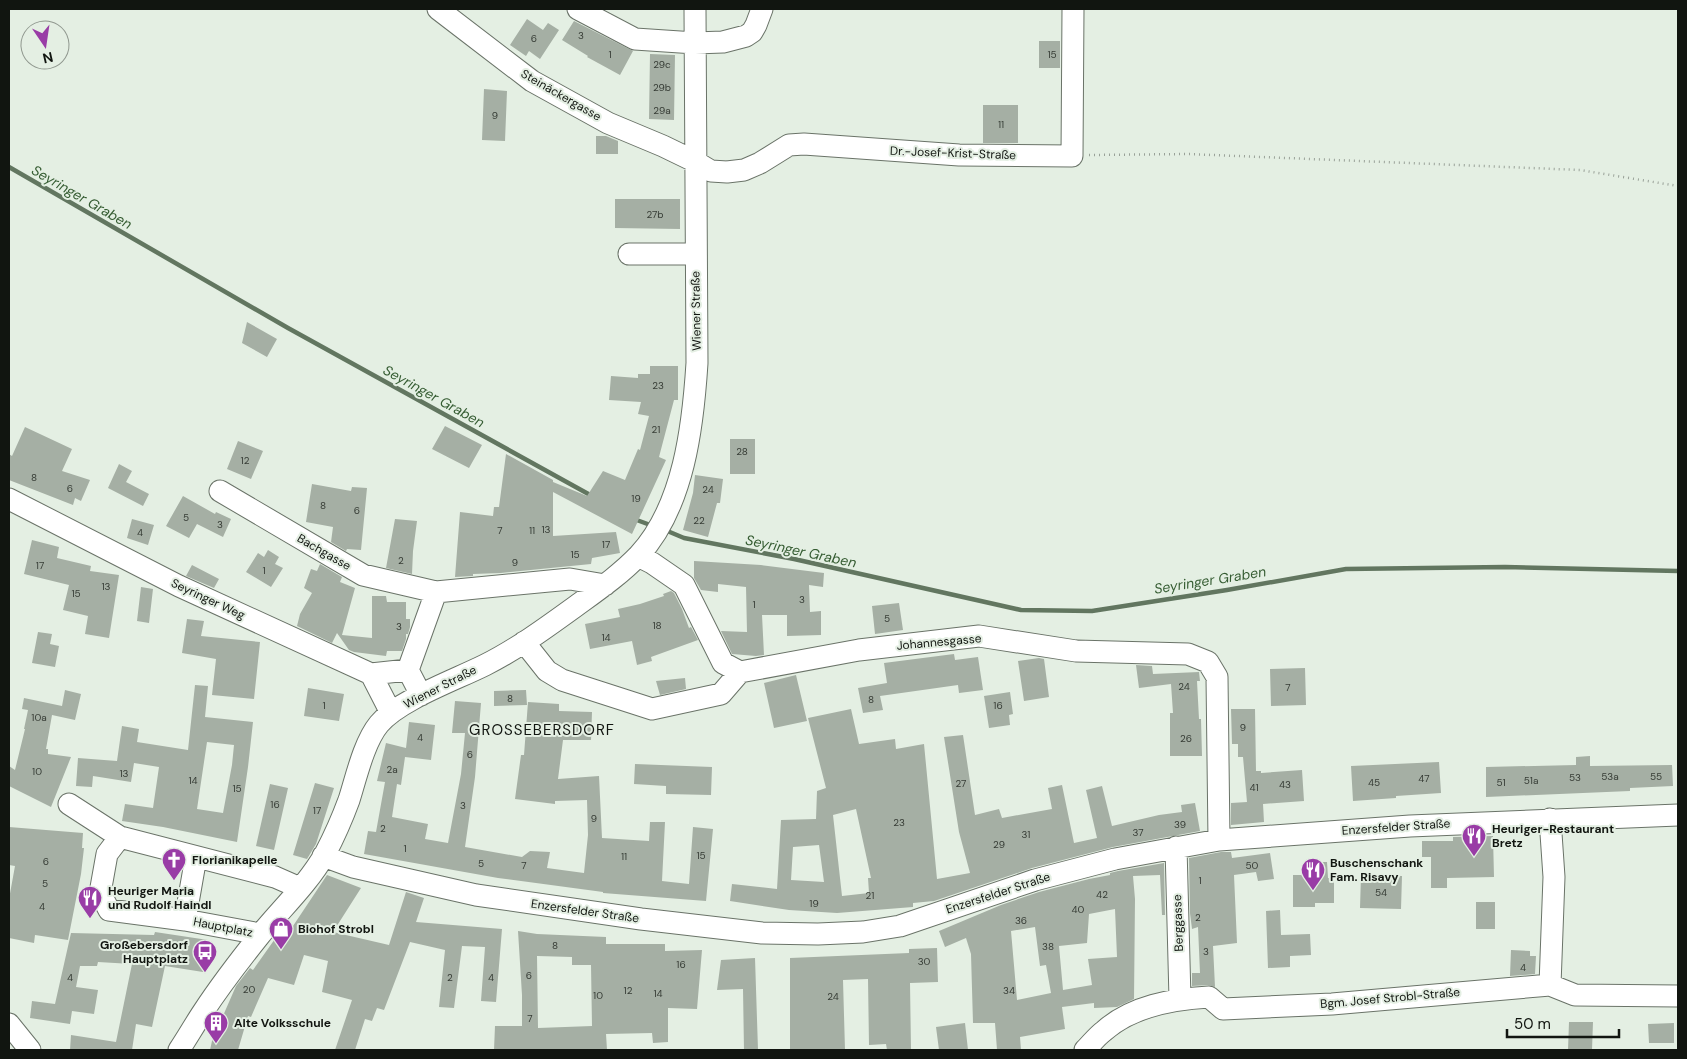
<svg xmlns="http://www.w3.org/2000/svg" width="1687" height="1059" viewBox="0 0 1687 1059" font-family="'DM Sans',sans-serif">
<rect width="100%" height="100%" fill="#e4efe3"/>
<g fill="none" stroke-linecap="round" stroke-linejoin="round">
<path stroke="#627660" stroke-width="4.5" d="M 9,167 L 288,328 L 592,496
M 634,519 L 653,526
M 665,530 L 684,538 L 794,559 L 1021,610 L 1092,611 L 1227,590 L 1346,569 L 1505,567 L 1678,571"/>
</g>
<path fill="#a5afa4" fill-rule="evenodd" d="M 527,19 L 543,30 L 548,23 L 559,30 L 540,59 L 529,51 L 526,56 L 510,45 Z
M 574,21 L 633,51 L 620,75 L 587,57 L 588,56 L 562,40 Z
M 1039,41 L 1060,41 L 1060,68 L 1039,68 Z
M 650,54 L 675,55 L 674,120 L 649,119 Z
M 484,89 L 507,91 L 505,141 L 482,140 Z
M 983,105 L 1018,105 L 1018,143 L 983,143 Z
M 596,136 L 606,136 L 618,141 L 618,154 L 596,154 Z
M 615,199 L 680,199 L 680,229 L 615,228 Z
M 247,322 L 277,339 L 267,357 L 242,343 Z
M 650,366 L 678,366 L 678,400 L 674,400 L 659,457 L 666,460 L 632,534 L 553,492 L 553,536 L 616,532 L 620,553 L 592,558 L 591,564 L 501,573 L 473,574 L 473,576 L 455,577 L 460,512 L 493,516 L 494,507 L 499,507 L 506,454 L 553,480 L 553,482 L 587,496 L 603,471 L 625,480 L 638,449 L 640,450 L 649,416 L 638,414 L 641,402 L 609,400 L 611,376 L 638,378 L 638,374 L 650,374 Z
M 445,426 L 482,445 L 469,468 L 432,449 Z
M 25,427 L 72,449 L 62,471 L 90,480 L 81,501 L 75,498 L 73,505 L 9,480 L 9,454 L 12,456 Z
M 730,439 L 755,439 L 755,474 L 730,474 Z
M 238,441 L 263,451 L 251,479 L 227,469 Z
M 119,464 L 132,471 L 126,482 L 149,494 L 143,506 L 108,488 Z
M 695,475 L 723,479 L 720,503 L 717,503 L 708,537 L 683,530 L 693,493 Z
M 312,484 L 351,491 L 352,487 L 367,488 L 361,550 L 347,549 L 346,551 L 331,542 L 333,527 L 306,522 Z
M 183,496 L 215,514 L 216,512 L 231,519 L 223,537 L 197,524 L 189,538 L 166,526 Z
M 132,519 L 154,525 L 148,545 L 127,538 Z
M 395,519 L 417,521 L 413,551 L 412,574 L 386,568 Z
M 32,540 L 59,547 L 57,558 L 91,566 L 90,571 L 119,575 L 109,638 L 85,634 L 88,616 L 63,610 L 69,585 L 24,574 Z
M 268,550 L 279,557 L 275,564 L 283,568 L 271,587 L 246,572 L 258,553 L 264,557 Z
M 694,561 L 761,565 L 824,573 L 823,587 L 809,585 L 810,612 L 821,611 L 821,635 L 787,636 L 787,615 L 762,615 L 764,655 L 756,656 L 732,654 L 721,631 L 747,632 L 746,587 L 718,584 L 718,592 L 701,590 L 694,578 Z
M 320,564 L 342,577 L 340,582 L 355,588 L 342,635 L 372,638 L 372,596 L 386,596 L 387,602 L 406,602 L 406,619 L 410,619 L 410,627 L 408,634 L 406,634 L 406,639 L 402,651 L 387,651 L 386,656 L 354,652 L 349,650 L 337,633 L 332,643 L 297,626 L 300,614 L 312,593 L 304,588 L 311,569 L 317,571 Z
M 192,565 L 219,579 L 214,588 L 186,576 Z
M 141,587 L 153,589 L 149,623 L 137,621 Z
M 671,591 L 674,593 L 682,609 L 689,628 L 691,627 L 698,640 L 651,657 L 652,661 L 637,665 L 632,641 L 590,649 L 585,624 L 620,617 L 618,609 L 640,604 L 664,596 L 663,594 Z
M 899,603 L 903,630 L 875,634 L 872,606 Z
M 187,619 L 204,621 L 201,636 L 260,642 L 254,699 L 212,695 L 216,659 L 182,653 Z
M 38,632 L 52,634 L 50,644 L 59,646 L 55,667 L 32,663 Z
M 954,654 L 955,660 L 978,657 L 983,690 L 959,693 L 958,685 L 880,696 L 883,710 L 863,713 L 858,688 L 887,683 L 884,663 Z
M 1039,658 L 1044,659 L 1049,697 L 1024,701 L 1018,661 Z
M 1136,665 L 1152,666 L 1153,674 L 1199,672 L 1200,681 L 1197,681 L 1199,719 L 1201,719 L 1202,756 L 1170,756 L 1170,713 L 1173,713 L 1171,684 L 1139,688 Z
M 1305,668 L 1306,705 L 1271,706 L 1270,669 Z
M 796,675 L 807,721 L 774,728 L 764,683 Z
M 685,678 L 686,689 L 660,695 L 656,681 Z
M 195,685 L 208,686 L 205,717 L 253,722 L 248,767 L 237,842 L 163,827 L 122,821 L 125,804 L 153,808 L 159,767 L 134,763 L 131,782 L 93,776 L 92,787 L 76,786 L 78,758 L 117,761 L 122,726 L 139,729 L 137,742 L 188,750 ZM 207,742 L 234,745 L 232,765 L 223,813 L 197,809 Z
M 308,688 L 344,694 L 339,721 L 304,716 Z
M 65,690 L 81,694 L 75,720 L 52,715 L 46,749 L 48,749 L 48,754 L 71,757 L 51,807 L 9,786 L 9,766 L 15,770 L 25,729 L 24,729 L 28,710 L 22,709 L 24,698 L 62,706 Z
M 526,690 L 527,705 L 494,706 L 494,691 Z
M 1010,692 L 1013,714 L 1009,715 L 1010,725 L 989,728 L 984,696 Z
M 455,701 L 481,703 L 475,777 L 465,847 L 522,857 L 530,851 L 550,852 L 547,868 L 584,873 L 588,835 L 587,800 L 555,801 L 555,804 L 515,799 L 521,755 L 524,755 L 528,702 L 559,704 L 559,711 L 592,712 L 591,740 L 563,740 L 558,779 L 599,776 L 602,838 L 649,841 L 650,822 L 665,822 L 662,881 L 689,884 L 693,827 L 713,829 L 706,901 L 603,893 L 603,892 L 498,878 L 364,854 L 368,831 L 376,832 L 385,782 L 377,781 L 386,743 L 406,748 L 409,722 L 435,725 L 431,760 L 405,757 L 401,785 L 397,784 L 392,817 L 428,824 L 425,839 L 448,843 L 461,774 L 465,733 L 452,733 Z
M 851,709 L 859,744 L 895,739 L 896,749 L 924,744 L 937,879 L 970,873 L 959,832 L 944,737 L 963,735 L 975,815 L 999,809 L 1002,818 L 1052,809 L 1048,788 L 1062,785 L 1074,843 L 1097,838 L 1086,790 L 1102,786 L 1112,826 L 1159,815 L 1182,812 L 1181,805 L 1195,803 L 1200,831 L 1113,847 L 1032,868 L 934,901 L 913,903 L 913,907 L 837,913 L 789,910 L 730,901 L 732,884 L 777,889 L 781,820 L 816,819 L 817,791 L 826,788 L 808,718 ZM 856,809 L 871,878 L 868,878 L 869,893 L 842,896 L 833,815 ZM 819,845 L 824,882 L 791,880 L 793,847 Z
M 1231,709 L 1255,709 L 1256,771 L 1261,771 L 1261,773 L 1302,770 L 1304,801 L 1263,804 L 1264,822 L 1231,825 L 1231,803 L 1247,802 L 1243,757 L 1238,757 L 1238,744 L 1232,744 Z
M 1590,756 L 1590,766 L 1672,765 L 1673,786 L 1630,788 L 1630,791 L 1486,797 L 1486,767 L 1576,765 L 1576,757 Z
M 1439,762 L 1441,793 L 1396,796 L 1396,798 L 1353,801 L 1351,766 Z
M 635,764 L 712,767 L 711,795 L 666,794 L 666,786 L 634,784 Z
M 315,783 L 334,788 L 316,844 L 307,859 L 293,855 Z
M 270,784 L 288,788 L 274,850 L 256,846 Z
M 9,827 L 83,833 L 82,848 L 84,848 L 81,874 L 68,940 L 35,935 L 34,943 L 9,938 L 9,899 L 15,866 L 9,865 Z
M 1493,836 L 1494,877 L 1447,878 L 1447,888 L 1431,888 L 1431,857 L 1422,857 L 1422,841 L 1453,841 L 1453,837 Z
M 1221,852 L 1231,852 L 1232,858 L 1270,853 L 1274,879 L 1258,881 L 1256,872 L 1234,875 L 1237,943 L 1213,946 L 1215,987 L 1208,985 L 1192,986 L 1192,973 L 1200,973 L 1198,927 L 1192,929 L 1190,913 L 1189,858 Z
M 1308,862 L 1327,862 L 1328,878 L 1334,878 L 1334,903 L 1315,903 L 1315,907 L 1293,907 L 1293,875 L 1309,875 Z
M 1164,863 L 1165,915 L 1162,915 L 1160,875 L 1133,876 L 1135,899 L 1134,999 L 1117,1007 L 1094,1008 L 1094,1003 L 1062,1007 L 1065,1029 L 1020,1037 L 1021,1050 L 997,1050 L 995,1023 L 973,1023 L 971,954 L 966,938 L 945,947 L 939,931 L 1001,905 L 1039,892 L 1089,879 L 1110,875 L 1110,873 L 1118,871 ZM 1115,909 L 1117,957 L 1088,959 L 1092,985 L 1063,990 L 1059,946 L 1087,943 L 1089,914 ZM 1035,927 L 1040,966 L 1046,965 L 1051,993 L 1017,1000 L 1011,931 Z
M 327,875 L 361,888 L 333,932 L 389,945 L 406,892 L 424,898 L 416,922 L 502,929 L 496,1002 L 481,1001 L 485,947 L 462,946 L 454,1008 L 439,1007 L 445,950 L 410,942 L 384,1010 L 377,1008 L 372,1021 L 365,1019 L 355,1050 L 335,1050 L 352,1000 L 322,992 L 328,961 L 304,955 L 294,985 L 268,978 L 251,1017 L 248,1016 L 238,1050 L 210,1050 L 212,1041 L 236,986 L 250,968 L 253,970 L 282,929 L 289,932 Z
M 1361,875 L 1402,876 L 1401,909 L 1360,908 Z
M 1476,902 L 1495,902 L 1495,929 L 1476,929 Z
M 1280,910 L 1281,935 L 1310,934 L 1311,955 L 1290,956 L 1290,967 L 1268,968 L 1266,911 Z
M 518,931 L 537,934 L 606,937 L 606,944 L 665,944 L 665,951 L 702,950 L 697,1009 L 668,1008 L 668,1042 L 653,1043 L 652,1033 L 606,1034 L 607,1050 L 494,1050 L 495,1026 L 522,1026 L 522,995 ZM 537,956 L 572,957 L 572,965 L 591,965 L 592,1026 L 538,1028 Z
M 155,932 L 208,940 L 203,972 L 165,966 L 152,1027 L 136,1024 L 132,1050 L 70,1050 L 71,1035 L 116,1042 L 132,964 L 98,962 L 97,966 L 80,966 L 76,987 L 98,990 L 94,1014 L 72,1011 L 70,1024 L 30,1018 L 32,1001 L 55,1004 L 71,933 L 154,935 Z
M 937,948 L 938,982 L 910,983 L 911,1050 L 887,1050 L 886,1044 L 869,1045 L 868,979 L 843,980 L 845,1050 L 790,1050 L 790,958 L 909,953 L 909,949 Z
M 1511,950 L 1530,951 L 1530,956 L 1536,956 L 1535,974 L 1510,976 Z
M 755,958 L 758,1050 L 744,1050 L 743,989 L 717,990 L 721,960 Z
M 1569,1022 L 1593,1022 L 1592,1050 L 1568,1050 Z
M 965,1023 L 968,1050 L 939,1050 L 936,1027 Z
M 1674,1023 L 1674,1043 L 1649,1043 L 1648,1024 Z"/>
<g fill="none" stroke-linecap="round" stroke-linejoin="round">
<defs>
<path id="minor" d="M 438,9 L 532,81 L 608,123 L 663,146 L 696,162 L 711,171 L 727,172 L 744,170 L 760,163 L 789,145 L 804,144 L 959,155 L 1072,156 L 1073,9
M 578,9 L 635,39 L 695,43 L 723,42 L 746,36 L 752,32 L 756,25 L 762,9
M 629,254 L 696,254
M 220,491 L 363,575 L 436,592 L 570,579 L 605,585
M 9,499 L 179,586 L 371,674 L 391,713
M 638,556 L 652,563 L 684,585 L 723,663 L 740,672 L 859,650 L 979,636 L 1076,651 L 1188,654 L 1208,662 L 1217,677 L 1219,840
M 524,642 L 547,671 L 562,680 L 652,709 L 721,694 L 740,672
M 371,674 L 408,670
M 421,695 L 408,670 L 436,592
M 69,804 L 120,837
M 1176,847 L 1180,999
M 323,856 L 353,867 L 476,895 L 641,919 L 762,933 L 818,934 L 863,932 L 900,926 L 1035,880 L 1115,859 L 1219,840 L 1410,826 L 1678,815
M 185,920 L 196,857
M 260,934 L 185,920 L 109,910 L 100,893 L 107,854 L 120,837 L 275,877 L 300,888
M 1550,985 L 1575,995 L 1678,996
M 9,1024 L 30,1050
M 179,1050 C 187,1038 195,1024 203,1012 C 220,986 240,960 260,935 C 281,909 308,884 325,854 C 334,837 342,819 349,800 C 356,778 364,742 379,724 C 399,700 455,680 485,665 C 517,649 547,627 576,606 C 598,590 621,574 639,555 C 684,506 693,426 697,363 L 695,9
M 1085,1050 C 1091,1044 1097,1036 1104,1031 C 1132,1006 1172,999 1209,997 L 1223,1009 L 1332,1004 L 1550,985 L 1554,877 L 1550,819"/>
</defs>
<use href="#minor" stroke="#6a7368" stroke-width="23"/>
<path stroke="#99a198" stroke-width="2.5" stroke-dasharray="1 4" stroke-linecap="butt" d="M 1089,155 L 1188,154 L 1580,170 L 1678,186"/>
<use href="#minor" stroke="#fff" stroke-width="21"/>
</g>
<defs>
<symbol id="restaurant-pin" viewBox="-11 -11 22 30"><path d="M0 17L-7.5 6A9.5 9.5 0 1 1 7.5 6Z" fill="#993ca6" stroke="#e4efe3"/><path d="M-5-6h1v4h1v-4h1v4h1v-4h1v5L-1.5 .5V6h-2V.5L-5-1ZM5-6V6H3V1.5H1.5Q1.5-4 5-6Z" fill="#fff"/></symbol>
<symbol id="church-pin" viewBox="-11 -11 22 30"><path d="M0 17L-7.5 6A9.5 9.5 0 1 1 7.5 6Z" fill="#993ca6" stroke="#e4efe3"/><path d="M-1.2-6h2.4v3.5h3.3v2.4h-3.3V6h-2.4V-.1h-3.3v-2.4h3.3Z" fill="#fff"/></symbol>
<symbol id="shop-pin" viewBox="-11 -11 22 30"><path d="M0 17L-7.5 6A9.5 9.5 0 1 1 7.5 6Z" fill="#993ca6" stroke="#e4efe3"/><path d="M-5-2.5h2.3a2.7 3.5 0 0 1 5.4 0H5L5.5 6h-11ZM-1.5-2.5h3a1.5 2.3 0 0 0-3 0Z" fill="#fff"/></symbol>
<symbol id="bus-pin" viewBox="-11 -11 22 30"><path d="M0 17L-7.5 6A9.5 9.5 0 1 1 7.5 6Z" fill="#993ca6" stroke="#e4efe3"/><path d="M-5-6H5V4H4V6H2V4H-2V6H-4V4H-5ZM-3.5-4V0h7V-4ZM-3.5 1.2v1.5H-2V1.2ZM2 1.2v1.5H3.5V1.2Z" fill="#fff"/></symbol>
<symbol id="building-pin" viewBox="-11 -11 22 30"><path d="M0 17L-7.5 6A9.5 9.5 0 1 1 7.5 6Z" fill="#993ca6" stroke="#e4efe3"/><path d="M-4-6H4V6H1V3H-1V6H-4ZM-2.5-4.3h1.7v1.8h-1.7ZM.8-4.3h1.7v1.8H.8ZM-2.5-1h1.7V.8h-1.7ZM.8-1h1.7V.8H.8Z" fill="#fff"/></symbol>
</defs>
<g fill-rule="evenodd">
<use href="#restaurant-pin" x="1460" y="822" width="28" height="38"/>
<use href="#church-pin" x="160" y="846" width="28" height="38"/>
<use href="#restaurant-pin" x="1299" y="856" width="28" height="38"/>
<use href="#restaurant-pin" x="76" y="884" width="28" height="38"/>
<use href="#shop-pin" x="267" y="915" width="28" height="38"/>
<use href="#bus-pin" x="191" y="938" width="28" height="38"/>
<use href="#building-pin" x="202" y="1009" width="28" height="38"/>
</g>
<g text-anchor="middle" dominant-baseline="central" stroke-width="4" stroke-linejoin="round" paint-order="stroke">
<g font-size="10" fill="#363c35">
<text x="581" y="35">3</text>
<text x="534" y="38">6</text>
<text x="610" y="54">1</text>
<text x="1052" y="54">15</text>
<text x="662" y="64">29c</text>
<text x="662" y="87">29b</text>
<text x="662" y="110">29a</text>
<text x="495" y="115">9</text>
<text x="1001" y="124">11</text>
<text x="655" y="214">27b</text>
<text x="658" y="385">23</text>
<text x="656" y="429">21</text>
<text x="742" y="451">28</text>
<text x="245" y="460">12</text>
<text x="34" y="477">8</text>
<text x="70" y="488">6</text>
<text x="708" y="489">24</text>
<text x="636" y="498">19</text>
<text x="323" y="505">8</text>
<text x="357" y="510">6</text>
<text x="186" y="517">5</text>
<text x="699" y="520">22</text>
<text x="220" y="524">3</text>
<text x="546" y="529">13</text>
<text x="500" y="530">7</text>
<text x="532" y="530">11</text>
<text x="140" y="532">4</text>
<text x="606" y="544">17</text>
<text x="575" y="554">15</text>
<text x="401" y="560">2</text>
<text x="515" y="562">9</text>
<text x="40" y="565">17</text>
<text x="264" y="570">1</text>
<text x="106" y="586">13</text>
<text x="76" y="593">15</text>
<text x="802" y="599">3</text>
<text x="754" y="604">1</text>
<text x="887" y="618">5</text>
<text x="657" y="625">18</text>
<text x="399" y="626">3</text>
<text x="606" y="637">14</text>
<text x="1184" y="686">24</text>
<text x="1288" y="687">7</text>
<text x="510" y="698">8</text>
<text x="871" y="699">8</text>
<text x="324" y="705">1</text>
<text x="998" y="705">16</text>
<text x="39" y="717">10a</text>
<text x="1243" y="727">9</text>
<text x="420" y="737">4</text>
<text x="1186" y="738">26</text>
<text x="470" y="754">6</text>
<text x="392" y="769">2a</text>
<text x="37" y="771">10</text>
<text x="124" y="773">13</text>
<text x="1610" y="776">53a</text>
<text x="1656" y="776">55</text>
<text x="1575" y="777">53</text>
<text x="1424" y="778">47</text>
<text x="193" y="780">14</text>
<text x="1531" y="780">51a</text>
<text x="1374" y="782">45</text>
<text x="1501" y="782">51</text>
<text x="961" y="783">27</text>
<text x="1285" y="784">43</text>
<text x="1254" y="787">41</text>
<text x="237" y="788">15</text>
<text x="275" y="804">16</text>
<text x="463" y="805">3</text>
<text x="317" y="810">17</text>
<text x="594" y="818">9</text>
<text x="899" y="822">23</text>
<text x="1180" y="824">39</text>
<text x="383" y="828">2</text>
<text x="1138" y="832">37</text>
<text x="1026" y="834">31</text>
<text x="999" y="844">29</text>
<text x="405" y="848">1</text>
<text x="701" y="855">15</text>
<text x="624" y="856">11</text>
<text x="46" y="861">6</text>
<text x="481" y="863">5</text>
<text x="524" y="865">7</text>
<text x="1252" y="865">50</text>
<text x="1200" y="880">1</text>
<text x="45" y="883">5</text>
<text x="1381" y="892">54</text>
<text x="1102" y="894">42</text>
<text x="870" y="895">21</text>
<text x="814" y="903">19</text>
<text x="42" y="906">4</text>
<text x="1078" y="909">40</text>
<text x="1198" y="917">2</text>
<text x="1021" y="920">36</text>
<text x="555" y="945">8</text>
<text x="1048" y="946">38</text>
<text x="1206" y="951">3</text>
<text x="924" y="961">30</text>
<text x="681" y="964">16</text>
<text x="1523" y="967">4</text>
<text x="529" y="975">6</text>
<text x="70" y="977">4</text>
<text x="450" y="977">2</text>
<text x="491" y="977">4</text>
<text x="249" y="989">20</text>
<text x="628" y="990">12</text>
<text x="1009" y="990">34</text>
<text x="658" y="993">14</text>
<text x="598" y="995">10</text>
<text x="833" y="996">24</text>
<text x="530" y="1018">7</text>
</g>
<g font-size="12" fill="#111510" stroke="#e4efe3">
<text transform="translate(561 95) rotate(30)">Steinäckergasse</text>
<text transform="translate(953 153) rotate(2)">Dr.-Josef-Krist-Straße</text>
<text transform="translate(696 311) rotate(-91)">Wiener Straße</text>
<text transform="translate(324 552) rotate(30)">Bachgasse</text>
<text transform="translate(208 599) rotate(25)">Seyringer Weg</text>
<text transform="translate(939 642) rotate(-5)">Johannesgasse</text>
<text transform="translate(440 687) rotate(-27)">Wiener Straße</text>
<text transform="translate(1396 827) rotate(-4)">Enzersfelder Straße</text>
<text transform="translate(998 893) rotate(-18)">Enzersfelder Straße</text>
<text transform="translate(585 911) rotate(8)">Enzersfelder Straße</text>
<text transform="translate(1178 923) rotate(-92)">Berggasse</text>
<text transform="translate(223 927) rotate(11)">Hauptplatz</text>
<text transform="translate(1390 998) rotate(-5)">Bgm. Josef Strobl-Straße</text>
</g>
<g font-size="12" font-weight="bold" fill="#111510" stroke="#e4efe3" text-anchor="start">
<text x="1492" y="829">Heuriger-Restaurant<tspan x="1492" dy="14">Bretz</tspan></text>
<text x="192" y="860">Florianikapelle</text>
<text x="1330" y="863">Buschenschank<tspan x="1330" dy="14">Fam. Risavy</tspan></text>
<text x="108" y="891">Heuriger Maria<tspan x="108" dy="14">und Rudolf Haindl</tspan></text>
<text x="298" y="929">Biohof Strobl</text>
<text x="188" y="945" text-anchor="end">Großebersdorf<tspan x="188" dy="14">Hauptplatz</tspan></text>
<text x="234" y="1023">Alte Volksschule</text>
</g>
<g font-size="14" font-style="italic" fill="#355c32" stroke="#e4efe3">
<text transform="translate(82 197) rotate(30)">Seyringer Graben</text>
<text transform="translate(434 396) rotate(29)">Seyringer Graben</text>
<text transform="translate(801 551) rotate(12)">Seyringer Graben</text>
<text transform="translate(1210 580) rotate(-9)">Seyringer Graben</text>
</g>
<g font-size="15" letter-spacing="1" fill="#111510" stroke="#e4efe3">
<text x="542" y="730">GROSSEBERSDORF</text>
</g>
</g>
<rect width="1687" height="1059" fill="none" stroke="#111510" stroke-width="20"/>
<g transform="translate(45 45) rotate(167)"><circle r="24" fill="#e4efe3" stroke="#90988f"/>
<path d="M0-4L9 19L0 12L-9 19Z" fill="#993ca6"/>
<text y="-8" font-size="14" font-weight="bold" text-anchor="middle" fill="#111510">N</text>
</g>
<path d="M1507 1029v8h112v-8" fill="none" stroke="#111510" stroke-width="2.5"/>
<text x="1514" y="1029" font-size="15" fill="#111510" stroke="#e4efe3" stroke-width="4" paint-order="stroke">50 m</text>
</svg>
